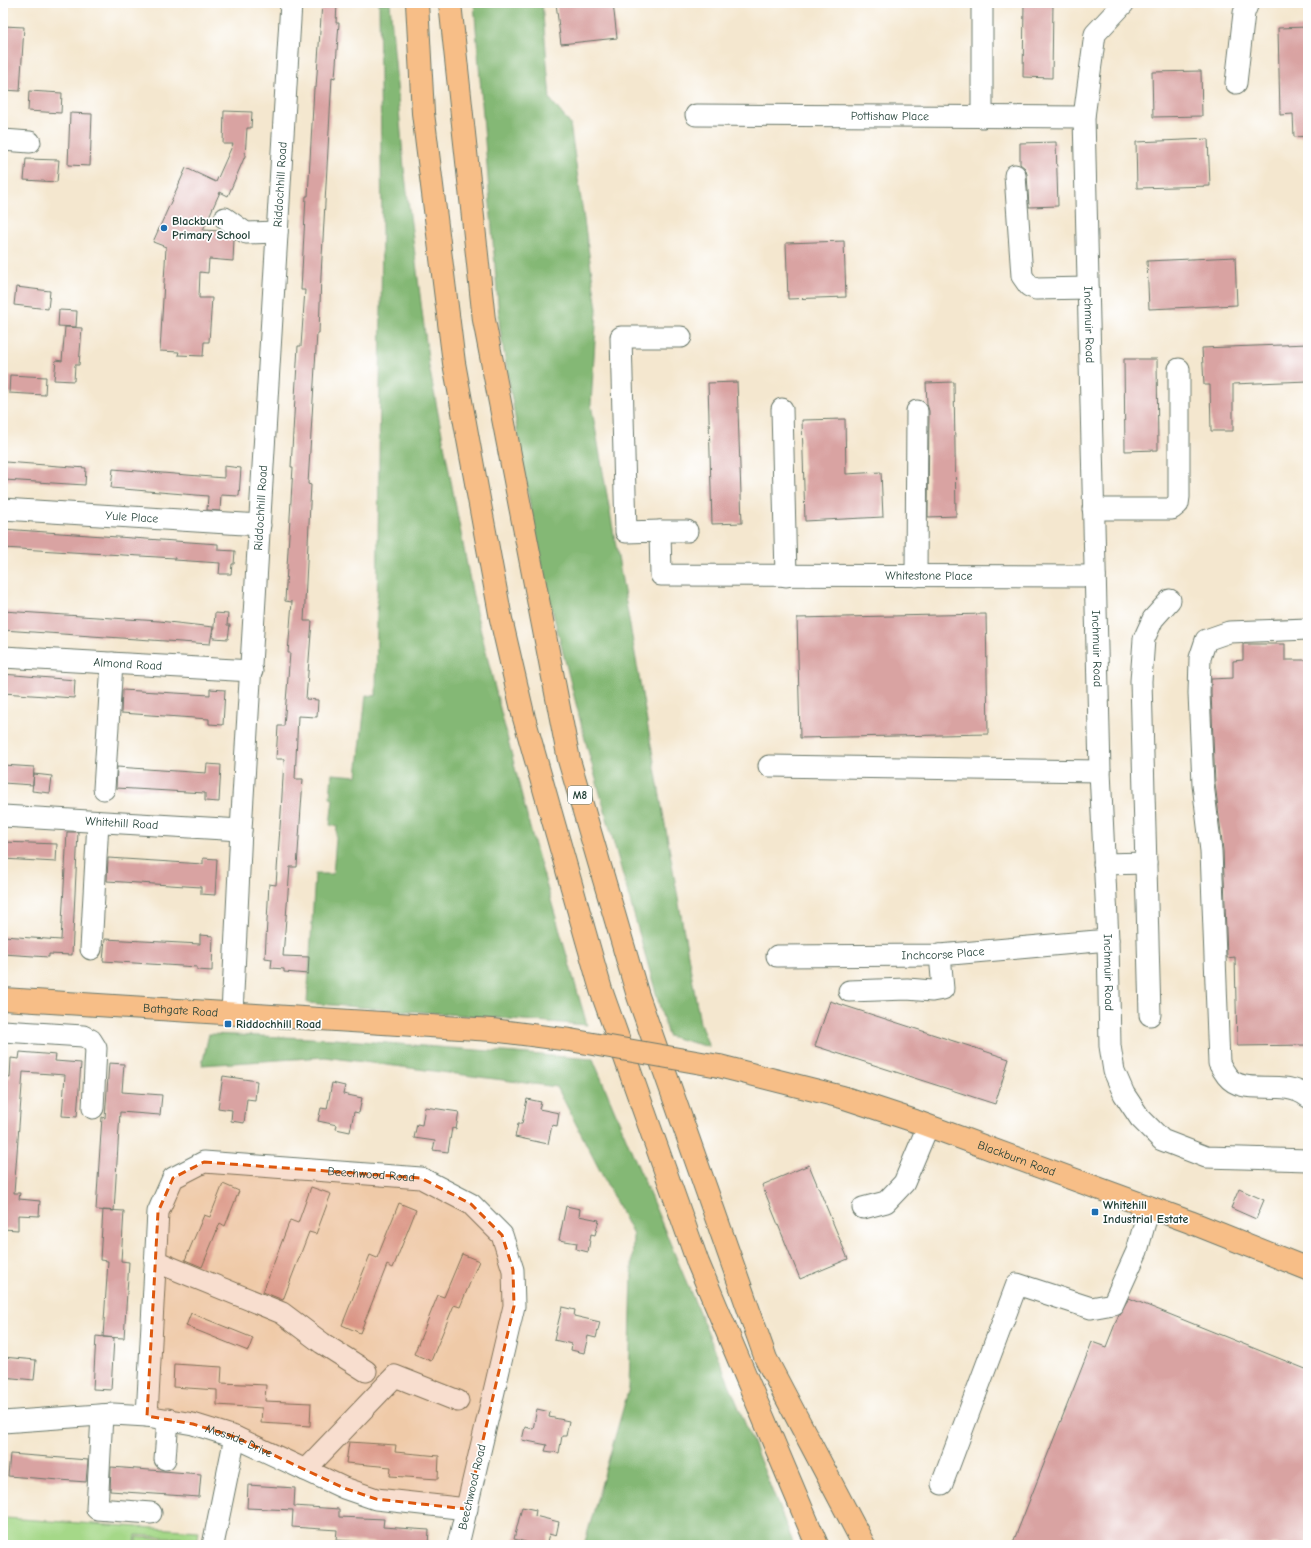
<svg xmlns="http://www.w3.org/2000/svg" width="1311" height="1548" viewBox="0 0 1311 1548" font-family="'Comic Neue',sans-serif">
<rect width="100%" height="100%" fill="#fff"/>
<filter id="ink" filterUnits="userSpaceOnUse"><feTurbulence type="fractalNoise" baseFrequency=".025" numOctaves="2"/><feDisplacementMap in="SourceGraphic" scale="8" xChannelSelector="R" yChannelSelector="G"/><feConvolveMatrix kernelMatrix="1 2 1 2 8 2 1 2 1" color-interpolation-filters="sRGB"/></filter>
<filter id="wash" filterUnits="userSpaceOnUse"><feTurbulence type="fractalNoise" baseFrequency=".012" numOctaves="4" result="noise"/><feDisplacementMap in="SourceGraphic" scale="16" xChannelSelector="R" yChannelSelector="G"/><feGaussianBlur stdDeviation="0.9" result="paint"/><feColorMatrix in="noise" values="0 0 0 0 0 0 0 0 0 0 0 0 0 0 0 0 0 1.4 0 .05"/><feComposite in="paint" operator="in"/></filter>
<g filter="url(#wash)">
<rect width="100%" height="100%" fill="#f4e7cf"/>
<path fill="#a5d888" stroke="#628a5e" d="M 5,1518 L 199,1531 L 197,1545 L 181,1545 L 181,1538 L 136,1535 L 135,1545 L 4,1545 Z
M 137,1537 L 179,1540 L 178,1545 L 137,1545 Z"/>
<path fill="#84b874" stroke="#527a54" d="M 379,3 L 390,3 L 404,168 L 429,366 L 476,612 L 530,828 L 587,1025 L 307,1003 L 315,874 L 333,874 L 337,826 L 330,825 L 333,799 L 330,798 L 332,774 L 357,776 L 366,695 L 376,696 L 382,231 Z
M 474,3 L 542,3 L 550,99 L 570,124 L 597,309 L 591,404 L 700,1023 L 709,1047 L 668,1036 L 587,747 L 539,558 L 500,329 Z
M 209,1034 L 334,1039 L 593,1059 L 730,1386 L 794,1545 L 584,1545 L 629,1388 L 633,1235 L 557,1087 L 325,1057 L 202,1065 Z"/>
<g id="blocks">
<path fill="#d9a3a2" d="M 322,3 L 337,3 L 336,23 L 339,23 L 335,78 L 332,77 L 321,275 L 319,333 L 317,333 L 308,484 L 311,485 L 304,621 L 312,621 L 306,699 L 318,700 L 317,717 L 298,716 L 295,779 L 303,779 L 297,867 L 290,867 L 283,956 L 309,957 L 308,974 L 284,972 L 284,969 L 271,968 L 272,959 L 265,958 L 269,884 L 276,885 L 281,813 L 284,759 L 276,759 L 278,726 L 284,726 L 290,653 L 288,653 L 292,602 L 285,601 L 293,467 L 291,467 L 298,346 L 301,346 L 305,290 L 301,290 L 306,196 L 308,196 L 314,88 L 316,88 Z
M 556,3 L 613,3 L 617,38 L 561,44 Z
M 1024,3 L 1053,3 L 1052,78 L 1023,77 Z
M 3,26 L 24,27 L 20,91 L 3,90 Z
M 1308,27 L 1308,136 L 1294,137 L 1293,114 L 1280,115 L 1278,28 Z
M 1201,71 L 1202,116 L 1153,117 L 1152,72 Z
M 29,91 L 62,93 L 61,113 L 28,111 Z
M 224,111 L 252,112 L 251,128 L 247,128 L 245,156 L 228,196 L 220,192 L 203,230 L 222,231 L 234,239 L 233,261 L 209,259 L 208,273 L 200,272 L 199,298 L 212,298 L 209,342 L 204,342 L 203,356 L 178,355 L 179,352 L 160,351 L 166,247 L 153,242 L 186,168 L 216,182 L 233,144 L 223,144 Z
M 70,113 L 92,114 L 90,166 L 68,165 Z
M 1208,139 L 1210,186 L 1137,188 L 1136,142 Z
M 1056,142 L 1058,206 L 1029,207 L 1027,174 L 1025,168 L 1020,164 L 1020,143 Z
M 26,159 L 59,160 L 57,182 L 24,180 Z
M 844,241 L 846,297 L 788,299 L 786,243 Z
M 1235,257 L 1237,305 L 1149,309 L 1147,261 Z
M 16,287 L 50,291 L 48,309 L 14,305 Z
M 59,310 L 77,311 L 76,327 L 58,326 Z
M 65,327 L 82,328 L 79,365 L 75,365 L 74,381 L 54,380 L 56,360 L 62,361 Z
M 1308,344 L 1308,381 L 1233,384 L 1233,431 L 1211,431 L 1210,385 L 1204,385 L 1202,348 Z
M 1124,359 L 1157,359 L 1158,450 L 1125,451 Z
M 10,375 L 46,377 L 45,395 L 9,393 Z
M 737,382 L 742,523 L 712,524 L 708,383 Z
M 954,382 L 956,516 L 928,517 L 929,411 L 927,404 L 926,383 Z
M 845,419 L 846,474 L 881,472 L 883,517 L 805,521 L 802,420 Z
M 5,462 L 86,468 L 85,485 L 4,480 Z
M 224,466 L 241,468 L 239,496 L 221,495 L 220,511 L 207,510 L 208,496 L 111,488 L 113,469 L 224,478 Z
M 3,529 L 218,544 L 218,550 L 235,551 L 234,564 L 232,564 L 231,574 L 219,574 L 220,563 L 175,560 L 175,558 L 3,548 Z
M 3,611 L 159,621 L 213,627 L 210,644 L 3,630 Z
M 215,613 L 228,614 L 227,625 L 230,625 L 228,639 L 213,638 Z
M 986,614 L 988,734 L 800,738 L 797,618 Z
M 1243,644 L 1285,644 L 1285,660 L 1308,660 L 1308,1045 L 1237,1046 L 1235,957 L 1227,958 L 1223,850 L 1215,783 L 1211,693 L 1211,679 L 1233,678 L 1233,661 L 1243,660 Z
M 3,674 L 75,680 L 74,698 L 3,693 Z
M 210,689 L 225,690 L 223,725 L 209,724 L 209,719 L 121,713 L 122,690 L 210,695 Z
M 207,764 L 221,765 L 219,802 L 205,801 L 205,793 L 116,788 L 117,767 L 206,773 Z
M 3,765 L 34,767 L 33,785 L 3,783 Z
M 34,774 L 52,776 L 50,793 L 32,791 Z
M 67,832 L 78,832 L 72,955 L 49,954 L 49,957 L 3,954 L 3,936 L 61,940 Z
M 3,842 L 57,844 L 56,862 L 3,859 Z
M 108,858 L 203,864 L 203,858 L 217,859 L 215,895 L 201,894 L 201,887 L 107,881 Z
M 200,935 L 213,936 L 212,971 L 197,970 L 197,967 L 103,961 L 105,939 L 200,944 Z
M 830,1001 L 1009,1059 L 995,1104 L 815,1046 Z
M 20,1052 L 56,1055 L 55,1061 L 81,1063 L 77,1117 L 62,1116 L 65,1075 L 23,1072 L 14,1193 L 20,1193 L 19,1199 L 40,1201 L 39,1216 L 18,1215 L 18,1230 L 3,1229 L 3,1087 L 4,1077 L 10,1078 L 11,1058 L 19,1059 Z
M 109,1063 L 124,1064 L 122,1092 L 162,1095 L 160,1115 L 120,1112 L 114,1211 L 96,1210 L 102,1117 L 105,1118 Z
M 223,1076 L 257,1081 L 255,1100 L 247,1099 L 244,1123 L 231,1121 L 232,1110 L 218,1108 Z
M 332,1083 L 345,1086 L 343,1094 L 362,1098 L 359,1113 L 354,1112 L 350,1132 L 336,1129 L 337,1125 L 318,1121 L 321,1108 L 327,1109 Z
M 527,1099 L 541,1102 L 539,1109 L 559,1113 L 557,1126 L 552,1125 L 548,1144 L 515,1137 L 518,1124 L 522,1124 Z
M 425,1107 L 459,1112 L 456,1129 L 452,1128 L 448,1152 L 433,1150 L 435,1141 L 414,1138 L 417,1124 L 422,1125 Z
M 809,1165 L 848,1259 L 800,1279 L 762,1185 Z
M 223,1184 L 239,1191 L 225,1226 L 220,1223 L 202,1267 L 185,1260 L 204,1215 L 210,1217 Z
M 311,1187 L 331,1194 L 316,1234 L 309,1232 L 283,1300 L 263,1292 L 290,1220 L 298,1223 Z
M 1239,1189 L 1264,1200 L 1256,1219 L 1231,1208 Z
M 399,1203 L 416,1210 L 393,1268 L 387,1265 L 360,1333 L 342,1325 L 370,1255 L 377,1258 Z
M 566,1206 L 580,1209 L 579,1216 L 599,1220 L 595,1235 L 591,1234 L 588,1252 L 576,1249 L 577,1243 L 559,1240 Z
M 103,1210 L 124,1211 L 121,1261 L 129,1262 L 124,1338 L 103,1337 L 108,1261 L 100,1260 Z
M 462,1254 L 479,1261 L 460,1307 L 454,1305 L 431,1361 L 414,1354 L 438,1295 L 444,1297 Z
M 1129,1298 L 1308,1370 L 1308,1545 L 1012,1545 L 1092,1342 L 1106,1347 L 1119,1314 Z
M 562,1307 L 575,1310 L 574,1316 L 600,1322 L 596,1338 L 588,1336 L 584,1353 L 571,1350 L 572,1344 L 554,1340 Z
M 191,1313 L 253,1338 L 248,1351 L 186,1326 Z
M 96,1336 L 114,1338 L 111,1390 L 93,1389 Z
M 3,1357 L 36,1360 L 34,1380 L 3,1377 Z
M 174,1364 L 222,1367 L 221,1383 L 266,1385 L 265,1401 L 311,1403 L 310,1426 L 261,1423 L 262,1408 L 217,1405 L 217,1390 L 173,1387 Z
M 537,1409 L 550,1412 L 549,1417 L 569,1421 L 566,1436 L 562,1436 L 559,1453 L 545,1451 L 547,1445 L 522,1440 L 525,1427 L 533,1429 Z
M 349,1442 L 396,1445 L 395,1452 L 439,1456 L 438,1479 L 390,1476 L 391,1467 L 346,1463 Z
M 10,1454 L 88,1460 L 86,1482 L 8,1476 Z
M 111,1467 L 201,1474 L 199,1497 L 110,1491 Z
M 248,1485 L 295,1488 L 294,1506 L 339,1509 L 339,1517 L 384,1519 L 383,1527 L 429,1530 L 428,1545 L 380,1545 L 380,1543 L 336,1540 L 337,1530 L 292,1527 L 293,1510 L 247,1508 Z
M 522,1507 L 536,1510 L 535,1516 L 559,1522 L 556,1536 L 549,1534 L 546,1545 L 533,1545 L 533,1544 L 514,1539 Z"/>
</g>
</g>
<g filter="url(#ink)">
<use href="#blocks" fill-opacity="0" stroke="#6a786a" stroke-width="1"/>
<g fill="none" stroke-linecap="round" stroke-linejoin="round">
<defs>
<g id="minor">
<path d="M 982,3 L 982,117"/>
<path id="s1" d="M 1124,3 L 1095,34 L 1084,117 L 1100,771 L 1108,940 L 1110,1046 L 1114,1071 L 1124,1094 L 1140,1118 L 1162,1140 L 1206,1157 L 1308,1160"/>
<path d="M 1236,83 L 1244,13 L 1248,3"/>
<path id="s2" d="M 696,115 L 1084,117"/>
<path d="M 3,140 L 30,142"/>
<path d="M 1015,175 L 1022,276 L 1029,286 L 1036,289 L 1088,288"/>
<path d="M 225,218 L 246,233 L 277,232"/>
<path id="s3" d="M 681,337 L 621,337 L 626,532 L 660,531 L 661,575 L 1095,576"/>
<path d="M 782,409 L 786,576"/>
<path id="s4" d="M 3,509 L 260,525"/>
<path d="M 1093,509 L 1172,509 L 1178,504 L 1179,497 L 1179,369"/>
<path d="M 660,531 L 687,531"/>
<path d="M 916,576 L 917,411"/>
<path d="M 1308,629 L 1229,632 L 1206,640 L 1200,658 L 1199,693 L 1203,784 L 1211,851 L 1219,1063 C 1221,1067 1224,1072 1227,1076 C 1244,1098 1283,1077 1308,1097"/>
<path id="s5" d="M 3,657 L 252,671"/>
<path d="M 769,766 L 1100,771"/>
<path d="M 104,789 L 112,663"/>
<path id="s6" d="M 3,816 L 241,830"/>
<path d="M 1104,864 L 1146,863"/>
<path d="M 91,949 L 98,822"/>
<path id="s7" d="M 777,956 L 940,955 L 1108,940"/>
<path d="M 849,991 L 907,989 L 932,991 L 943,989 L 940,955"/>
<path id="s8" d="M 232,1013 L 241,830 L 291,3"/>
<path d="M 1150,1015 L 1141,681 L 1144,639 L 1153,619 L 1170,600"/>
<path d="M 3,1031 L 83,1036 L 91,1040 L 96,1048 L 93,1108"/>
<path d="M 863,1208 L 886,1202 L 904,1183 L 928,1126"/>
<path d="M 155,1261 L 282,1313 L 322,1343 L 366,1371"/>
<path d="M 102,1415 L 97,1509 L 151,1513"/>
<path id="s9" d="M 147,1416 L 158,1212 L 173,1178 L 204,1162 L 421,1178 L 471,1204 L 502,1235 L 513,1270 L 514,1306 L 458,1545"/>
<path id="s10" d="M 3,1422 L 113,1414 L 147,1416 L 193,1424 L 235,1437 L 344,1488 L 376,1499 L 467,1509"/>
<path d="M 165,1459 L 168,1419"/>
<path d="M 305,1470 L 395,1376 L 458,1401"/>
<path d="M 942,1484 L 1017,1284 L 1091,1308 L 1113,1304 L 1137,1251 L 1145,1222 L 1152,1208"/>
<path d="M 213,1545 L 235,1437"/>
</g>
<g id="major">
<path id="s11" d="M 3,999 L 492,1030 L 570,1040"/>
<path id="s12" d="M 719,1066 L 842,1097 L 915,1121 L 1190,1222 L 1308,1269"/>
</g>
<path id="highway" d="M 417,3 L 423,113 L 454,363 L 501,619 L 524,718 L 601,990 L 698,1263 L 817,1545
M 450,3 L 484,320 L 569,760 L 638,996 L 766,1359 L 864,1545"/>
</defs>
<use href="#minor" stroke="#6a786a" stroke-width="23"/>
<use href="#major" stroke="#6a786a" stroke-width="24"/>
<use href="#highway" stroke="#6a786a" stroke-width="24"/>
<use href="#minor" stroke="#fff" stroke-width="21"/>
<use href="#major" stroke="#f7be87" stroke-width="22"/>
<use href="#highway" stroke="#f7be87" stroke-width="22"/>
<defs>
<path id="major-bridge" d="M 570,1040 L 719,1066"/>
</defs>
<use href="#major-bridge" stroke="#6a786a" stroke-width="24" stroke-linecap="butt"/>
<use href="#major-bridge" stroke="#f7be87" stroke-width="22"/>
</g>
</g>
<path fill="#de580e" fill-opacity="0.2" stroke="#de580e" stroke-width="3" stroke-dasharray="8 5" stroke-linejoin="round" d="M 204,1162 L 421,1178 L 471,1204 L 502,1235 L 513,1270 L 514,1306 L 467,1509 L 376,1499 L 344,1488 L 235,1437 L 193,1424 L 147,1416 L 158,1212 L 173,1178 Z"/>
<g fill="#1f6fb2" stroke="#fff" stroke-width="1.5">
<circle cx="164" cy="228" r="4"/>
<rect x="224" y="1020" width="8" height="8" rx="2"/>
<rect x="1091" y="1208" width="8" height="8" rx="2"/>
</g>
<g text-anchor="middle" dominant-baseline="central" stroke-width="3.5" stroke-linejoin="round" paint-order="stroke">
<rect fill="#fff" stroke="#627771" stroke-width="1" x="568" y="786" width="24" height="18" rx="3"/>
<g font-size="11" font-weight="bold" fill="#1f3d34">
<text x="580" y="795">M8</text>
</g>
<g font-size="12" fill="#1f3d34" stroke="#fff">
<text stroke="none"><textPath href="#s2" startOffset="194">Pottishaw Place</textPath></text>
<text stroke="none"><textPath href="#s8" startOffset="830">Riddochhill Road</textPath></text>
<text stroke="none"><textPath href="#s1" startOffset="334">Inchmuir Road</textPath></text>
<text stroke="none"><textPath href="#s8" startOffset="506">Riddochhill Road</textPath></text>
<text stroke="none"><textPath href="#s4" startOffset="129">Yule Place</textPath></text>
<text stroke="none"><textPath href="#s3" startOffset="601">Whitestone Place</textPath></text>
<text stroke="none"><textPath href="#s1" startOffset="658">Inchmuir Road</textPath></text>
<text stroke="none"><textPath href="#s5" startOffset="125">Almond Road</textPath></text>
<text stroke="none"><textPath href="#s6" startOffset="119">Whitehill Road</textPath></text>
<text stroke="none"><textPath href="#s7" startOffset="166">Inchcorse Place</textPath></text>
<text stroke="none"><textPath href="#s1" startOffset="982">Inchmuir Road</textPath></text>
<text stroke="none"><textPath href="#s11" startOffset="178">Bathgate Road</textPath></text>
<text stroke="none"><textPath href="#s12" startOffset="312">Blackburn Road</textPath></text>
<text stroke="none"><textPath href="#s9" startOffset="444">Beechwood Road</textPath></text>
<text stroke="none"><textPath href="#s10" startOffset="240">Mosside Drive</textPath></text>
<text transform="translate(472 1487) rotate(-77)">Beechwood Road</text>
</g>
<g font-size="12" font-weight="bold" fill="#1f3d34" stroke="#fff" text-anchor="start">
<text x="172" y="221">Blackburn<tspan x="172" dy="14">Primary School</tspan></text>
<text x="236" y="1024">Riddochhill Road</text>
<text x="1103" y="1205">Whitehill<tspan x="1103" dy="14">Industrial Estate</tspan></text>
</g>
</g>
<rect width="1311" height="1548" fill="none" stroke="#fff" stroke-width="16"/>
</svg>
